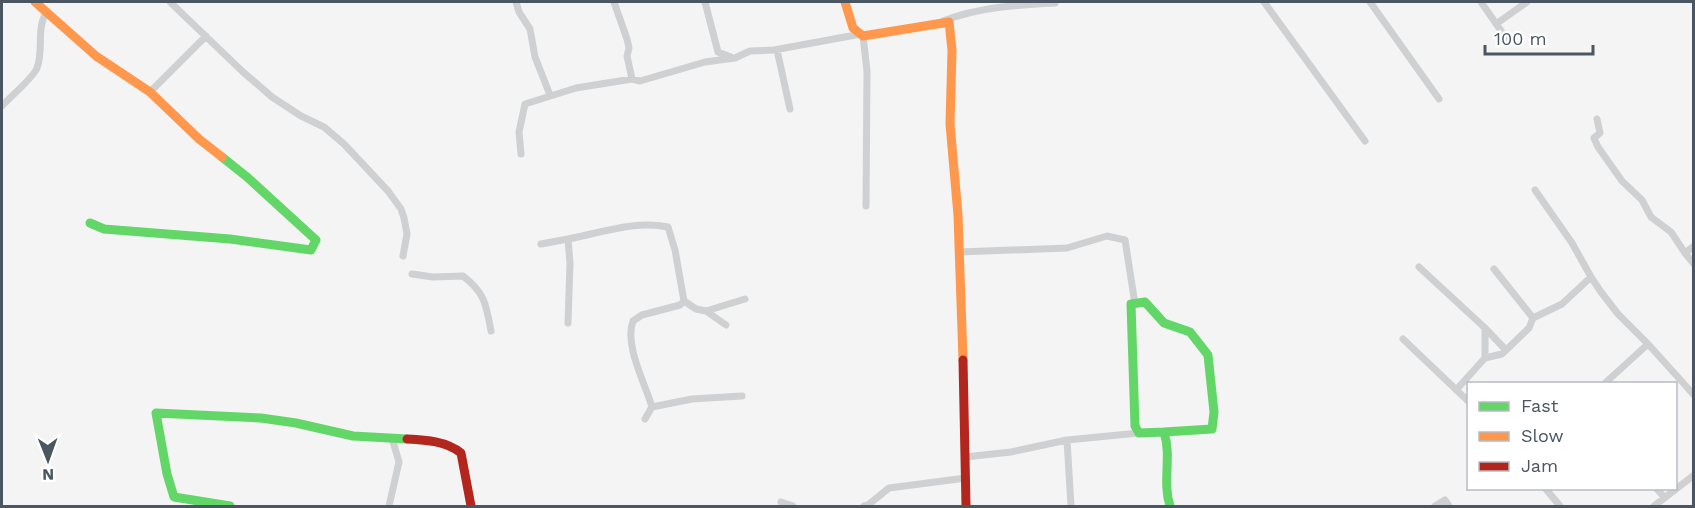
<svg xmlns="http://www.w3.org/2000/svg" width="1695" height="508" viewBox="0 0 1695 508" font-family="'Work Sans',sans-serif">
<rect width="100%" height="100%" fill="#f4f4f4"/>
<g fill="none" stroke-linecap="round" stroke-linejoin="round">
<path stroke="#ced0d2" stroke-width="7" d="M 170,2 L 243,72 L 272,97 L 301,116 L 324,127 L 344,144 L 388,191 L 401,209 L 404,218 L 407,234 L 403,256
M 516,2 L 519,12 L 530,29 L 535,57 L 550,95
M 614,2 L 627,39 L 629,48 L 627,56 L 632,79
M 705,2 L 718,52 L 731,57
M 1264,2 L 1365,141
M 1370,2 L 1439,99
M 1481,2 L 1506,38
M 943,21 C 979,7 1016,5 1055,3
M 1496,24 L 1527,2
M 863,36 L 867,71 L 866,206
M 777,50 L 790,109
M 150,92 L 206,36
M 2,106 C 9,98 34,77 37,68 C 44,50 36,30 46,13
M 1597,119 L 1600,133 L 1594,138 L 1598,147 L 1622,181 L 1642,200 L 1651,217 L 1671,232 L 1685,253
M 521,154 L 519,132 L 525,104 L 576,88 L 632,79 L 640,81 L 705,62 L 735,58 L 750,51 L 774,50 L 861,34
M 1535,190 L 1572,243 L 1591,277 L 1601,292 L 1618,314 L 1648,344
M 568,239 C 600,233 635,220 668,227 L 675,250 L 684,301 L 680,305 L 642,315 L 633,321 C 624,345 645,383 652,407
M 541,244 L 568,239 L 570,263 L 568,323
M 1694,246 L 1685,253 L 1694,264
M 959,252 L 1067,248 L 1107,236 L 1125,240 L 1135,304
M 1419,267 L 1485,328 L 1506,350
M 1494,269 L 1533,318
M 412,274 L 433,277 L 463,276 C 485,293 486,304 491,331
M 684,301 L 696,309 L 706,311 L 745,299
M 706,311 L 726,325
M 1403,339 L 1468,401
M 1485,358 L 1485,328
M 1604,384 L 1648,344 L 1694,395
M 1456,390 L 1485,358 L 1502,354 L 1529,328 L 1533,318 L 1562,304 L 1591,277
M 645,419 L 652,407 L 692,399 L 742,396
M 965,457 L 1011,452 L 1067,440
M 1545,488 L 1560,506
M 1656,488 L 1665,498
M 781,502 L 793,506
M 389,506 L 399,462 L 392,438
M 864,506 L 868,505 L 889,488 L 966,478
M 1071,506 L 1067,440 L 1139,433
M 1435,506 L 1445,500 L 1449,506
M 1654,506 L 1694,475"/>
<path stroke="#63d668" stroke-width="9" d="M 90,223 L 104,229 L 230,239 L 311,250 L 316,240 L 247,177 L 222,157
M 1164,432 L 1212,429 L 1214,412 L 1208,355 L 1190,332 L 1164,323 L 1145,302 L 1131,304 L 1135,426 L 1139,433 L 1164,432 C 1172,457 1162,482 1170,506
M 230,506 L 174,497 L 167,474 L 156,413 L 261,418 L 296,423 L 353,436 L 407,439"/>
<path stroke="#ff974d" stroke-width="9" d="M 35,2 L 96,56 L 150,92 L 199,139 L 222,157
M 845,2 L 853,28 L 863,36 L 949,22 L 952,50 L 950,124 L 958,215 L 963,360"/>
<path stroke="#b3261e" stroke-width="9" d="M 963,360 L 966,506
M 407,439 C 426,440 446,441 461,453 L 471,506"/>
</g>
<rect width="1695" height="508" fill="none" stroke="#4a5661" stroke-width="6"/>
<rect x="1467" y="382" width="210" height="108" fill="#ffffff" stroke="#b7bbc0" stroke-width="1.5"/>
<rect x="1479" y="402" width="30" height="9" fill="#63d668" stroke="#b7bbc0" stroke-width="1.5"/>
<text x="1521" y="412" font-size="18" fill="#4a5661">Fast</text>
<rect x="1479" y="432" width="30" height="9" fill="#ff974d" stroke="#b7bbc0" stroke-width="1.5"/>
<text x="1521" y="442" font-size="18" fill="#4a5661">Slow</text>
<rect x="1479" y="462" width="30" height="9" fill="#b3261e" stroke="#b7bbc0" stroke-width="1.5"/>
<text x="1521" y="472" font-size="18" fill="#4a5661">Jam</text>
<g transform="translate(48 460) rotate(179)" stroke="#ffffff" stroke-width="4.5" paint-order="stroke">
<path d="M0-4.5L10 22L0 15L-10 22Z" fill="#4a5661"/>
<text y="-9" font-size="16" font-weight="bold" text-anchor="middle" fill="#4a5661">N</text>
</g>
<path d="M1485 45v9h108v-9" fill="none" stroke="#4a5661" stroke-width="3"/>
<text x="1494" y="45" font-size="18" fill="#4a5661" stroke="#ffffff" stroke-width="4.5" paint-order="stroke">100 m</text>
</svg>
